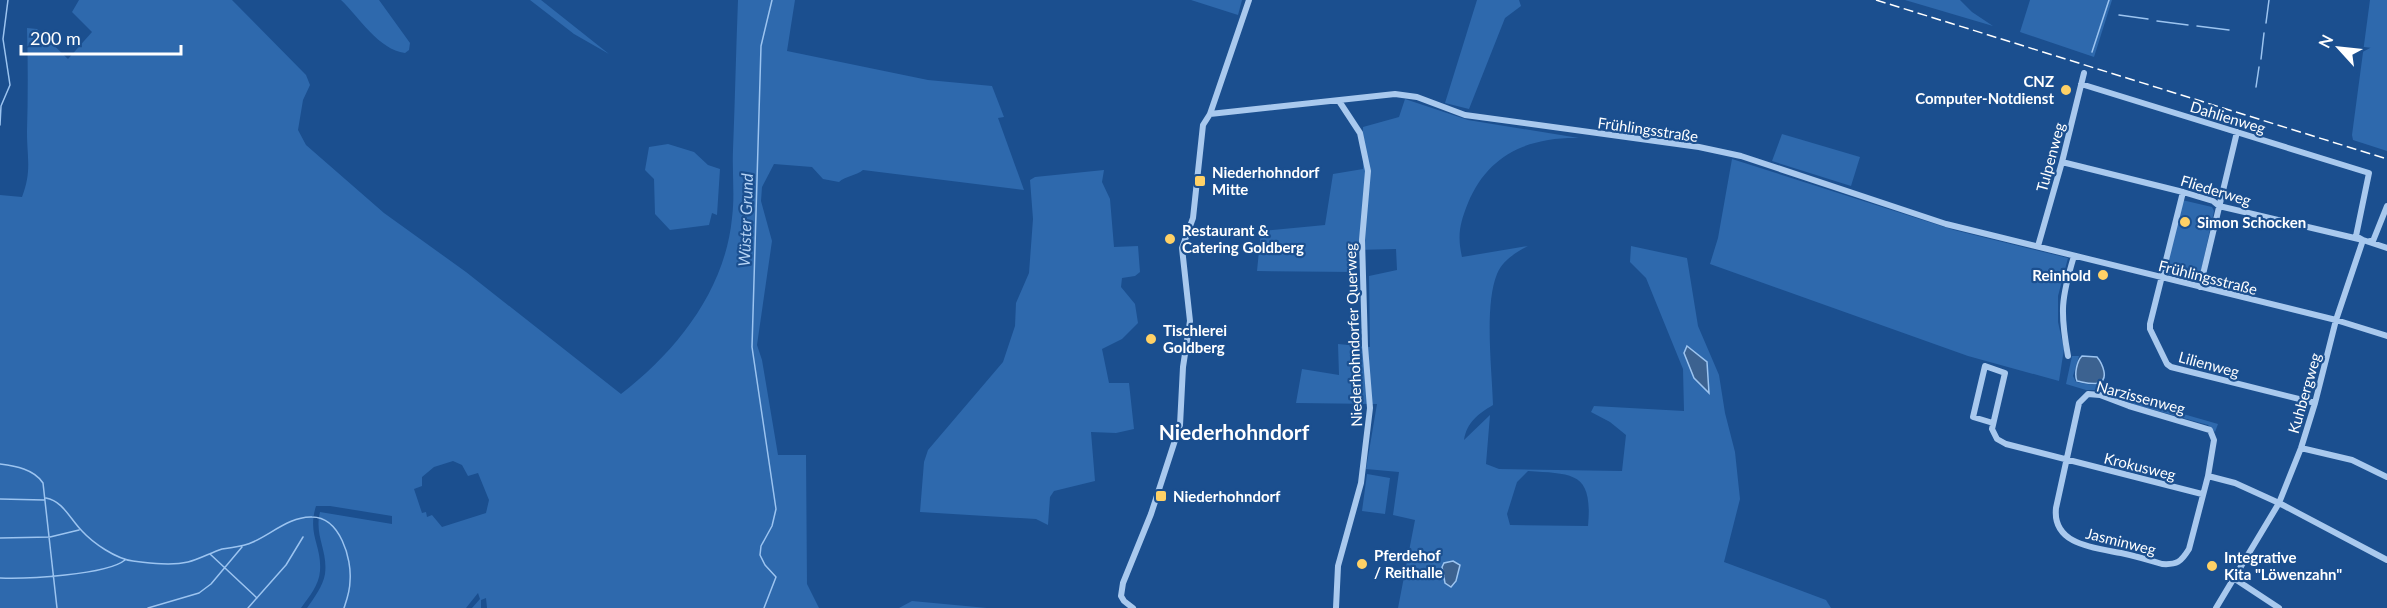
<svg xmlns="http://www.w3.org/2000/svg" width="2387" height="608" viewBox="0 0 2387 608" font-family="Lato,sans-serif">
<rect width="100%" height="100%" fill="#1b4f8f"/>
<path fill="#2e69ad" fill-rule="evenodd" d="M 79,0 L 232,0 L 306,75 L 310,85 L 303,100 L 298,130 L 306,145 L 384,213 L 466,272 L 621,394 C 677,351 725,290 732,218 C 735,195 732,173 733,150 C 735,100 736,50 738,0 L 795,0 L 787,51 L 928,80 L 992,86 L 1004,117 L 998,118 L 1024,190 L 863,170 C 856,176 845,176 839,182 L 823,179 L 812,167 L 774,164 L 762,187 L 761,201 L 772,241 L 757,345 L 762,360 L 778,455 L 806,455 L 807,584 L 819,608 L 487,608 L 486,598 L 481,600 L 481,608 L 472,608 L 480,599 L 478,593 L 466,608 L 307,608 C 314,598 323,586 325,574 C 328,550 314,536 320,512 L 392,524 L 392,516 L 330,506 L 316,506 C 307,535 322,545 320,571 C 319,585 309,597 301,608 L 0,608 L 0,195 L 22,197 C 32,171 27,158 27,132 C 28,97 28,63 27,28 L 37,29 L 68,59 L 92,32 L 72,12 ZM 453,461 L 462,465 L 468,476 L 478,473 L 489,500 L 486,513 L 442,527 L 432,515 L 427,517 L 426,512 L 422,513 L 414,489 L 422,486 L 422,477 L 434,467 Z
M 341,0 L 379,0 L 410,43 L 409,50 L 405,53 C 379,50 359,17 341,0 Z
M 530,0 L 541,0 L 609,54 L 574,34 Z
M 1191,0 L 1242,0 L 1238,15 Z
M 1477,0 L 1519,0 L 1521,6 L 1505,18 L 1469,109 L 1445,103 Z
M 1905,0 L 1960,0 L 1972,12 L 1993,26 Z
M 2030,0 L 2112,0 L 2094,57 L 2020,32 Z
M 2370,0 L 2387,0 L 2387,151 L 2353,140 L 2352,135 Z
M 1405,99 L 1468,120 L 1579,138 C 1529,137 1488,154 1468,203 C 1460,223 1457,235 1462,257 L 1528,246 C 1515,253 1503,260 1497,274 C 1484,306 1492,369 1493,405 C 1478,414 1467,422 1464,440 L 1490,415 L 1486,464 L 1499,469 L 1622,471 L 1626,435 L 1610,422 L 1591,412 L 1594,406 L 1684,411 L 1683,369 L 1646,278 L 1630,262 L 1631,246 L 1687,258 L 1698,326 L 1719,375 L 1725,413 L 1735,452 L 1740,499 L 1724,562 L 1826,600 L 1831,608 L 1398,608 L 1415,520 L 1393,515 L 1399,472 L 1366,469 L 1377,404 L 1296,403 L 1302,369 L 1339,375 L 1338,344 L 1370,347 L 1369,276 L 1397,270 L 1396,249 L 1355,250 L 1355,272 L 1257,271 L 1261,231 L 1325,225 L 1333,174 L 1363,169 L 1363,127 L 1399,117 ZM 1528,471 C 1574,474 1593,472 1588,526 L 1510,525 L 1507,514 L 1517,482 Z
M 1782,134 L 1860,157 L 1851,186 L 1772,161 Z
M 668,144 L 694,152 L 708,165 L 720,169 L 717,215 L 712,213 L 709,225 L 670,230 L 655,214 L 654,179 L 645,170 L 649,147 Z
M 1732,159 L 1954,230 L 2068,258 L 2058,296 L 2058,322 L 2064,349 L 2059,381 L 1968,356 L 1710,264 L 1718,238 Z
M 1104,170 L 1102,182 L 1110,199 L 1114,247 L 1138,246 L 1140,272 L 1135,276 L 1122,278 L 1121,287 L 1135,304 L 1138,323 L 1122,339 L 1102,349 L 1109,383 L 1129,383 L 1134,429 L 1116,433 L 1091,432 L 1095,481 L 1054,491 L 1050,497 L 1048,525 L 1036,519 L 920,512 L 924,462 L 928,450 L 1003,362 L 1015,326 L 1016,303 L 1029,273 L 1033,219 L 1030,180 L 1035,177 Z
M 2182,200 L 2212,207 L 2214,211 L 2199,281 L 2169,275 L 2166,270 Z
M 2072,356 L 2079,356 L 2073,376 L 2076,382 L 2093,385 L 2100,384 L 2096,390 L 2086,390 L 2066,384 Z
M 2104,386 L 2109,388 L 2111,393 L 2133,395 L 2138,401 L 2218,424 L 2215,432 L 2208,425 L 2119,400 L 2102,393 Z
M 1367,474 L 1390,478 L 1385,514 L 1362,511 Z
M 912,601 L 987,608 L 899,608 Z"/>
<path fill="#3c6290" stroke="#9cc4f0" stroke-width="1.5" d="M 1687,346 L 1707,362 L 1709,393 L 1694,378 L 1684,353 Z
M 2082,356 L 2097,357 C 2102,363 2110,380 2098,383 C 2092,385 2083,382 2077,381 C 2074,374 2077,361 2082,356 Z
M 1453,561 L 1460,565 L 1456,581 L 1451,587 L 1445,583 L 1442,567 L 1444,563 Z"/>
<g fill="none" stroke-linecap="round" stroke-linejoin="round">
<path stroke="#9cc4f0" stroke-width="1.5" d="M 2119,15 L 2148,19
M 2157,21 L 2188,25
M 2266,23 L 2269,0
M 2197,26 L 2229,30
M 2092,52 L 2109,0
M 2261,59 L 2264,33
M 2256,87 L 2259,67
M 0,125 L 1,106 L 10,85 L 3,39 L 8,0
M 0,464 C 15,466 34,469 43,483 L 57,608
M 46,498 C 63,501 70,519 82,531 C 93,543 116,559 133,561 C 149,563 171,566 188,562 C 200,559 210,553 222,549 C 233,547 243,547 253,542 C 271,534 291,516 312,517 C 340,517 352,559 350,581 C 350,591 347,599 344,608
M 0,499 L 44,500
M 0,538 L 50,537 L 79,530
M 210,554 L 257,598
M 0,578 C 25,579 107,575 125,560
M 148,608 L 199,593 L 211,584 L 242,547
M 248,608 L 286,565 L 303,537
M 764,608 L 776,577 L 765,565 L 760,555 L 761,546 L 772,526 L 776,509 L 752,347 L 761,46 L 772,0"/>
<path stroke="#a9c9ee" stroke-width="6" d="M 2081,84 L 2369,173 L 2356,236 L 2363,240 L 2336,320 L 2315,403 L 2301,448 L 2279,503 L 2216,608
M 1210,114 L 1395,94 L 1417,97 L 1465,115 L 1699,147 L 1741,156 L 1946,224 L 2336,320 L 2387,336
M 2062,162 L 2183,192 L 2213,201 L 2219,206 L 2363,240 L 2387,248
M 2183,192 L 2150,324 L 2150,329 L 2167,364 L 2171,367 L 2315,403
M 2370,241 L 2373,241 L 2387,206
M 2038,246 L 2062,162 L 2084,73
M 2200,287 L 2237,132
M 2068,356 C 2060,312 2061,299 2074,256
M 1993,423 L 1973,417 L 1985,366 L 2005,373 L 1992,429 L 1997,439 L 2006,444 L 2202,494
M 2301,448 L 2352,460 L 2387,477
M 2208,476 L 2214,440 L 2210,430 L 2129,406 L 2100,395 L 2088,394 L 2079,403 L 2056,508 C 2052,545 2095,548 2121,553 C 2135,556 2149,560 2162,564 C 2177,565 2181,562 2189,549 L 2208,476 L 2235,483 L 2279,503 L 2387,560
M 2235,579 L 2279,608
M 1133,608 L 1124,601 L 1121,596 L 1123,583 L 1151,514 L 1180,425 L 1183,367 L 1190,321 L 1182,248 L 1193,218 L 1203,125 L 1210,114 L 1249,0
M 1336,608 L 1338,566 L 1361,483 L 1370,408 L 1365,346 L 1362,240 L 1368,171 L 1360,133 L 1339,101"/>
<path stroke="#fff" stroke-width="1.5" stroke-dasharray="10 4.5" stroke-linecap="butt" d="M 1876,0 L 2387,159"/>
</g>
<g fill="#ffd166" stroke="#1b4f8f" stroke-width="2">
<circle cx="2066" cy="90" r="6"/>
<rect x="1194" y="175" width="12" height="12" rx="3"/>
<circle cx="2185" cy="222" r="6"/>
<circle cx="1170" cy="239" r="6"/>
<circle cx="2103" cy="275" r="6"/>
<circle cx="1151" cy="339" r="6"/>
<rect x="1155" y="490" width="12" height="12" rx="3"/>
<circle cx="1362" cy="564" r="6"/>
<circle cx="2212" cy="566" r="6"/>
</g>
<g text-anchor="middle" dominant-baseline="central" stroke-width="4.5" stroke-linejoin="round" paint-order="stroke">
<g font-size="15" font-weight="bold" fill="#fff" stroke="#1b4f8f" text-anchor="start">
<text x="2054" y="81" text-anchor="end">CNZ<tspan x="2054" dy="17">Computer-Notdienst</tspan></text>
<text x="1212" y="172">Niederhohndorf<tspan x="1212" dy="17">Mitte</tspan></text>
<text x="2197" y="222">Simon Schocken</text>
<text x="1182" y="230">Restaurant &amp;<tspan x="1182" dy="17">Catering Goldberg</tspan></text>
<text x="2091" y="275" text-anchor="end">Reinhold</text>
<text x="1163" y="330">Tischlerei<tspan x="1163" dy="17">Goldberg</tspan></text>
<text x="1173" y="496">Niederhohndorf</text>
<text x="1374" y="555">Pferdehof<tspan x="1374" dy="17">/ Reithalle</tspan></text>
<text x="2224" y="557">Integrative<tspan x="2224" dy="17">Kita "Löwenzahn"</tspan></text>
</g>
<g font-size="15" fill="#fff" stroke="#1b4f8f">
<text transform="translate(2228 117) rotate(17)">Dahlienweg</text>
<text transform="translate(1648 129) rotate(8)">Frühlingsstraße</text>
<text transform="translate(2050 157) rotate(-75)">Tulpenweg</text>
<text transform="translate(2216 190) rotate(17)">Fliederweg</text>
<text transform="translate(2208 277) rotate(14)">Frühlingsstraße</text>
<text transform="translate(1353 335) rotate(-92)">Niederhohndorfer Querweg</text>
<text transform="translate(2209 364) rotate(15)">Lilienweg</text>
<text transform="translate(2304 393) rotate(-74)">Kuhbergweg</text>
<text transform="translate(2141 397) rotate(15)">Narzissenweg</text>
<text transform="translate(2140 466) rotate(14)">Krokusweg</text>
<text transform="translate(2121 541) rotate(14)">Jasminweg</text>
</g>
<g font-size="16" font-style="italic" fill="#b5d3f5" stroke="#1b4f8f">
<text transform="translate(745 220) rotate(-88)">Wüster Grund</text>
</g>
<g font-size="21" font-weight="bold" fill="#fff" stroke="#1b4f8f">
<text x="1234" y="431">Niederhohndorf</text>
</g>
</g>
<g transform="translate(2339 48) rotate(297)" stroke="#1b4f8f" stroke-width="4.5" paint-order="stroke">
<path d="M0-4.5L10 22L0 15L-10 22Z" fill="#ffffff"/>
<text y="-9" font-size="16" font-weight="bold" text-anchor="middle" fill="#ffffff">N</text>
</g>
<path d="M21 45v9h160v-9" fill="none" stroke="#ffffff" stroke-width="3"/>
<text x="30" y="45" font-size="18" fill="#ffffff" stroke="#1b4f8f" stroke-width="4.5" paint-order="stroke">200 m</text>
</svg>
